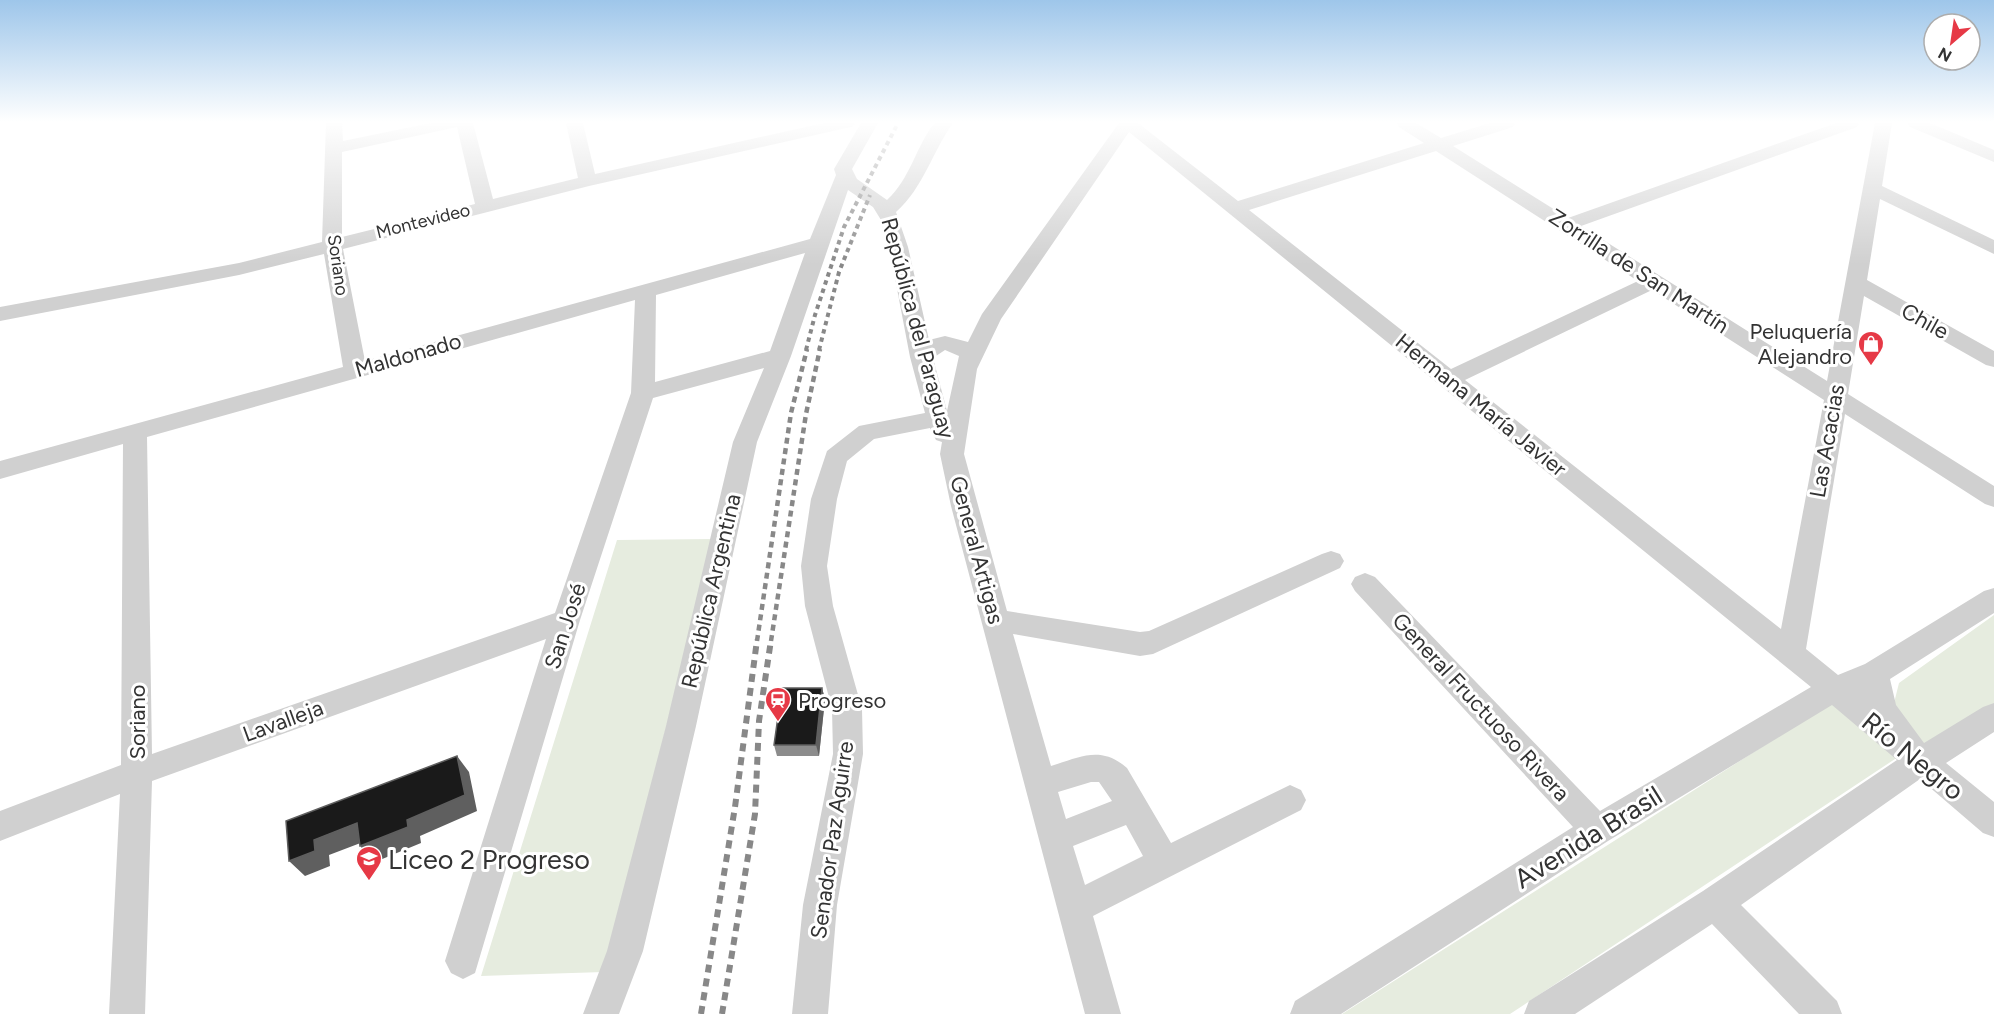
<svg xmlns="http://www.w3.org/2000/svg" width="1994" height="1014" viewBox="0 0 1994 1014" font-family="Figtree,sans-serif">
<rect width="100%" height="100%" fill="#fff"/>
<path fill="#e6ecdf" d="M 714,539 L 604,972 L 481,976 L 617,540 Z
M 1994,615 L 1994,704 L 1930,746 L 1916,741 L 1893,707 L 1899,683 Z
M 1831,703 L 1898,757 L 1510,1014 L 1342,1014 Z"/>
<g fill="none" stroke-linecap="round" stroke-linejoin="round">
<path fill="#d0d0d0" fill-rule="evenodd" d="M 326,123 L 342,123 L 343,141 L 431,123 L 473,123 L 493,199 L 578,178 L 566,123 L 583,123 L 595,174 L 824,123 L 855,123 L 852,127 L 846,128 L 589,186 L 343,249 L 365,361 L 810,239 L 836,175 L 834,169 L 861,123 L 878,123 L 852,169 L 857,179 L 887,200 C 910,179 915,149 933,125 L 935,123 L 953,123 C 932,152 924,187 896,212 L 908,247 L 929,340 L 945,336 L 968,342 L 982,314 L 1119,123 L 1138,123 L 1238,201 L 1424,143 L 1399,127 L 1397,123 L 1416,123 L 1441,138 L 1490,123 L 1515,123 L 1513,127 L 1453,146 L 1568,218 L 1836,123 L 1859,123 L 1857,127 L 1581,226 L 1827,381 L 1875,123 L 1892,123 L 1882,186 L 1994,240 L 1994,254 L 1880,199 L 1867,280 L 1994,351 L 1994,367 L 1986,365 L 1864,296 L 1848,394 L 1994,486 L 1994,507 L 1985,504 L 1845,414 L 1806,649 L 1838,675 L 1865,664 L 1984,591 L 1994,588 L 1994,613 L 1890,679 L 1896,705 L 1924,743 L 1983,707 L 1994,703 L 1994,732 L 1946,763 L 1994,802 L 1994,837 L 1983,833 L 1920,779 L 1741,905 L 1837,1001 L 1842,1014 L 1799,1014 L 1712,924 L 1575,1014 L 1524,1014 L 1529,1001 L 1703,891 L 1897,760 L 1832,705 L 1608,841 L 1341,1014 L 1290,1014 L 1295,1001 L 1573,827 L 1355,591 L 1351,584 L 1355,577 L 1365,573 L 1375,577 L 1600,811 L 1811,687 L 1129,132 L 1001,319 L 977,369 L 964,454 L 1007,611 L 1140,632 L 1149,631 L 1322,554 L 1331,551 L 1340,554 L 1344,561 L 1340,568 L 1153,654 L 1140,656 L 1013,634 L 1051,766 C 1080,757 1101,745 1127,768 L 1171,843 L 1290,785 L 1301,790 L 1306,800 L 1301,810 L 1093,916 L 1121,1014 L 1085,1014 L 951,506 L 940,454 L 942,442 L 936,440 L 930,428 L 874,439 L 847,461 L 837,499 L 827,566 L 833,606 L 862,709 L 863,754 L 837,905 L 828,1014 L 792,1014 L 803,905 L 833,754 L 832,709 L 805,606 L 801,566 L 811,499 L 827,451 L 859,426 L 925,413 L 910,357 L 894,273 L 881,220 L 873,207 L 848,190 L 791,356 L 757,442 L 696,726 L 643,951 L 619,1014 L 583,1014 L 607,951 L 666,726 L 733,442 L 764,368 L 653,398 L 580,620 L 475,973 L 463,979 L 451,973 L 445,961 L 546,639 L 152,781 L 145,1014 L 109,1014 L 120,794 L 0,841 L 0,811 L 121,765 L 123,444 L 0,479 L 0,461 L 343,367 L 324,254 L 239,275 L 0,321 L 0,307 L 239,263 L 322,242 ZM 457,127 L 475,204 L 342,237 L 342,152 ZM 1436,151 L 1638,281 L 1451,369 L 1249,210 ZM 805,253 L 770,351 L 655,382 L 656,295 ZM 1652,290 L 1824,400 L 1781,629 L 1465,380 ZM 635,300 L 631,393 L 555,613 L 152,754 L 147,437 ZM 945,350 L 959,356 L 947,411 L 933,358 ZM 1091,782 L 1099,782 L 1112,801 L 1066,819 L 1058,792 ZM 1126,825 L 1143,856 L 1085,885 L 1073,846 Z
M 1907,123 L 1930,123 L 1994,150 L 1994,162 L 1910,127 Z"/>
<path stroke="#888" stroke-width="4" stroke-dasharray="4.5 4" stroke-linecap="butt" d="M 806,350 L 815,315 L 844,227 L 898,123
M 819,350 L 839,272 L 870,195"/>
<path stroke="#888" stroke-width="4.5" stroke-dasharray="6 4.5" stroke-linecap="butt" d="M 757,641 L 791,413 L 807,349
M 771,641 L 806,414 L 820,349"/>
<path stroke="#888" stroke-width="6" stroke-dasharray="8 6" stroke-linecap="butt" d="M 701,1014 L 735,807 L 757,640
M 722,1014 L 755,814 L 759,721 L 771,640"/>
</g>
<path fill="#8c8c8c" d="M 822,688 L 825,699 L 819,756 L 777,756 L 774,745 Z"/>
<path fill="#5f5f5f" d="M 822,688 L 825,699 L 819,756 L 816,745 Z
M 457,756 L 469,772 L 477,811 L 420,836 L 421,843 L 375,862 L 360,846 L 407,820 Z
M 357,823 L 371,839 L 329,855 L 330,866 L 305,876 L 289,861 L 314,840 Z"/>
<path fill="#1a1a1a" stroke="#5f5f5f" stroke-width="1.5" d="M 782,688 L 822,688 L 816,745 L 774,745 Z
M 457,756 L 465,795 L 407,820 L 408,827 L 360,846 L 357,823 L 314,840 L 315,851 L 289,861 L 286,821 Z"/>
<linearGradient id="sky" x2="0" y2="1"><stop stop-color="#9ec6ea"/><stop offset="0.46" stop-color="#fff"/><stop offset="1" stop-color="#fff" stop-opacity="0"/></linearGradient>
<rect width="1994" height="265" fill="url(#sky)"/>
<defs>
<symbol id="shop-pin" viewBox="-11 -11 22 30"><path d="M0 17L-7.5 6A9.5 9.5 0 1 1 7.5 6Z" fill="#e63946" stroke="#fff"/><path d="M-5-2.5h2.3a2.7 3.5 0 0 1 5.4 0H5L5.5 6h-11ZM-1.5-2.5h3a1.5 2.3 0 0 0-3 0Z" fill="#fff"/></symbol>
<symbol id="station-pin" viewBox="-11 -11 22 30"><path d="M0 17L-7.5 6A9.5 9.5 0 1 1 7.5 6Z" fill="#e63946" stroke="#fff"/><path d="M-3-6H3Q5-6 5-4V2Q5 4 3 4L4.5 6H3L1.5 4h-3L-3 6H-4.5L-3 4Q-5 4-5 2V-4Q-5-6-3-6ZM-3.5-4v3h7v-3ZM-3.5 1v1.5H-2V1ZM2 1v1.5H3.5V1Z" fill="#fff"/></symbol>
<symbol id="school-pin" viewBox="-11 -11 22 30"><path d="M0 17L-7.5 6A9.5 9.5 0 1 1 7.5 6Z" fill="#e63946" stroke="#fff"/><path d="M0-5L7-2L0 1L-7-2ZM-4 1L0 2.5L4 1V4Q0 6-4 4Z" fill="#fff"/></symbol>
</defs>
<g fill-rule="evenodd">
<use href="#shop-pin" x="1856" y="329" width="30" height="40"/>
<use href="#station-pin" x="763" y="685" width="30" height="40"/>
<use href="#school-pin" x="354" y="844" width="30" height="40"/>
</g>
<g text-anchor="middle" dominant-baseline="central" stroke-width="6" stroke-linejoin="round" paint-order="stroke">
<g font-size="18" fill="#333" stroke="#fff">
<text transform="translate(423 221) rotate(-14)">Montevideo</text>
<text transform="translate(338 265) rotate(82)">Soriano</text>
</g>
<g font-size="22" fill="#333" stroke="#fff">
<text transform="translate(1639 271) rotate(33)">Zorrilla de San Martín</text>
<text transform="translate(1925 321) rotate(29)">Chile</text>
<text transform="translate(918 328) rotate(75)">República del Paraguay</text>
<text transform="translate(408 355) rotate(-16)">Maldonado</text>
<text transform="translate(1481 405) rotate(39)">Hermana María Javier</text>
<text transform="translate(1827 441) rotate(-80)">Las Acacias</text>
<text transform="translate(977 550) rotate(75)">General Artigas</text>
<text transform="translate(711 591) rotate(-77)">República Argentina</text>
<text transform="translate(565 626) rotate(-72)">San José</text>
<text transform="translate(1481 707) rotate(47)">General Fructuoso Rivera</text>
<text transform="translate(283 721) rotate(-20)">Lavalleja</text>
<text transform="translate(137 722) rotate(-90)">Soriano</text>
<text transform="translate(832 840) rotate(-82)">Senador Paz Aguirre</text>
</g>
<g font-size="22" fill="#333" stroke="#fff" text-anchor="end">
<text x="1852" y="331">Peluquería<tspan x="1852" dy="25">Alejandro</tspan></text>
<text x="798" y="700" text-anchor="start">Progreso</text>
</g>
<g font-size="27" fill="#333" stroke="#fff">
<text transform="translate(1913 756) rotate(39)">Río Negro</text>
<text transform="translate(1588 837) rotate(-32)">Avenida Brasil</text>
</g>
<g font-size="27" fill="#333" stroke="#fff" text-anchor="start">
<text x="388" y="859">Liceo 2 Progreso</text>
</g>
</g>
<g transform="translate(1952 42) rotate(209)"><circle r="28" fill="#ffffff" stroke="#adadad" stroke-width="1.5"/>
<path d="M0-4.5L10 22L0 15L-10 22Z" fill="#e63946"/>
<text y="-9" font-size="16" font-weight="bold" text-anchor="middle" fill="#333333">N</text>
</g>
</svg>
